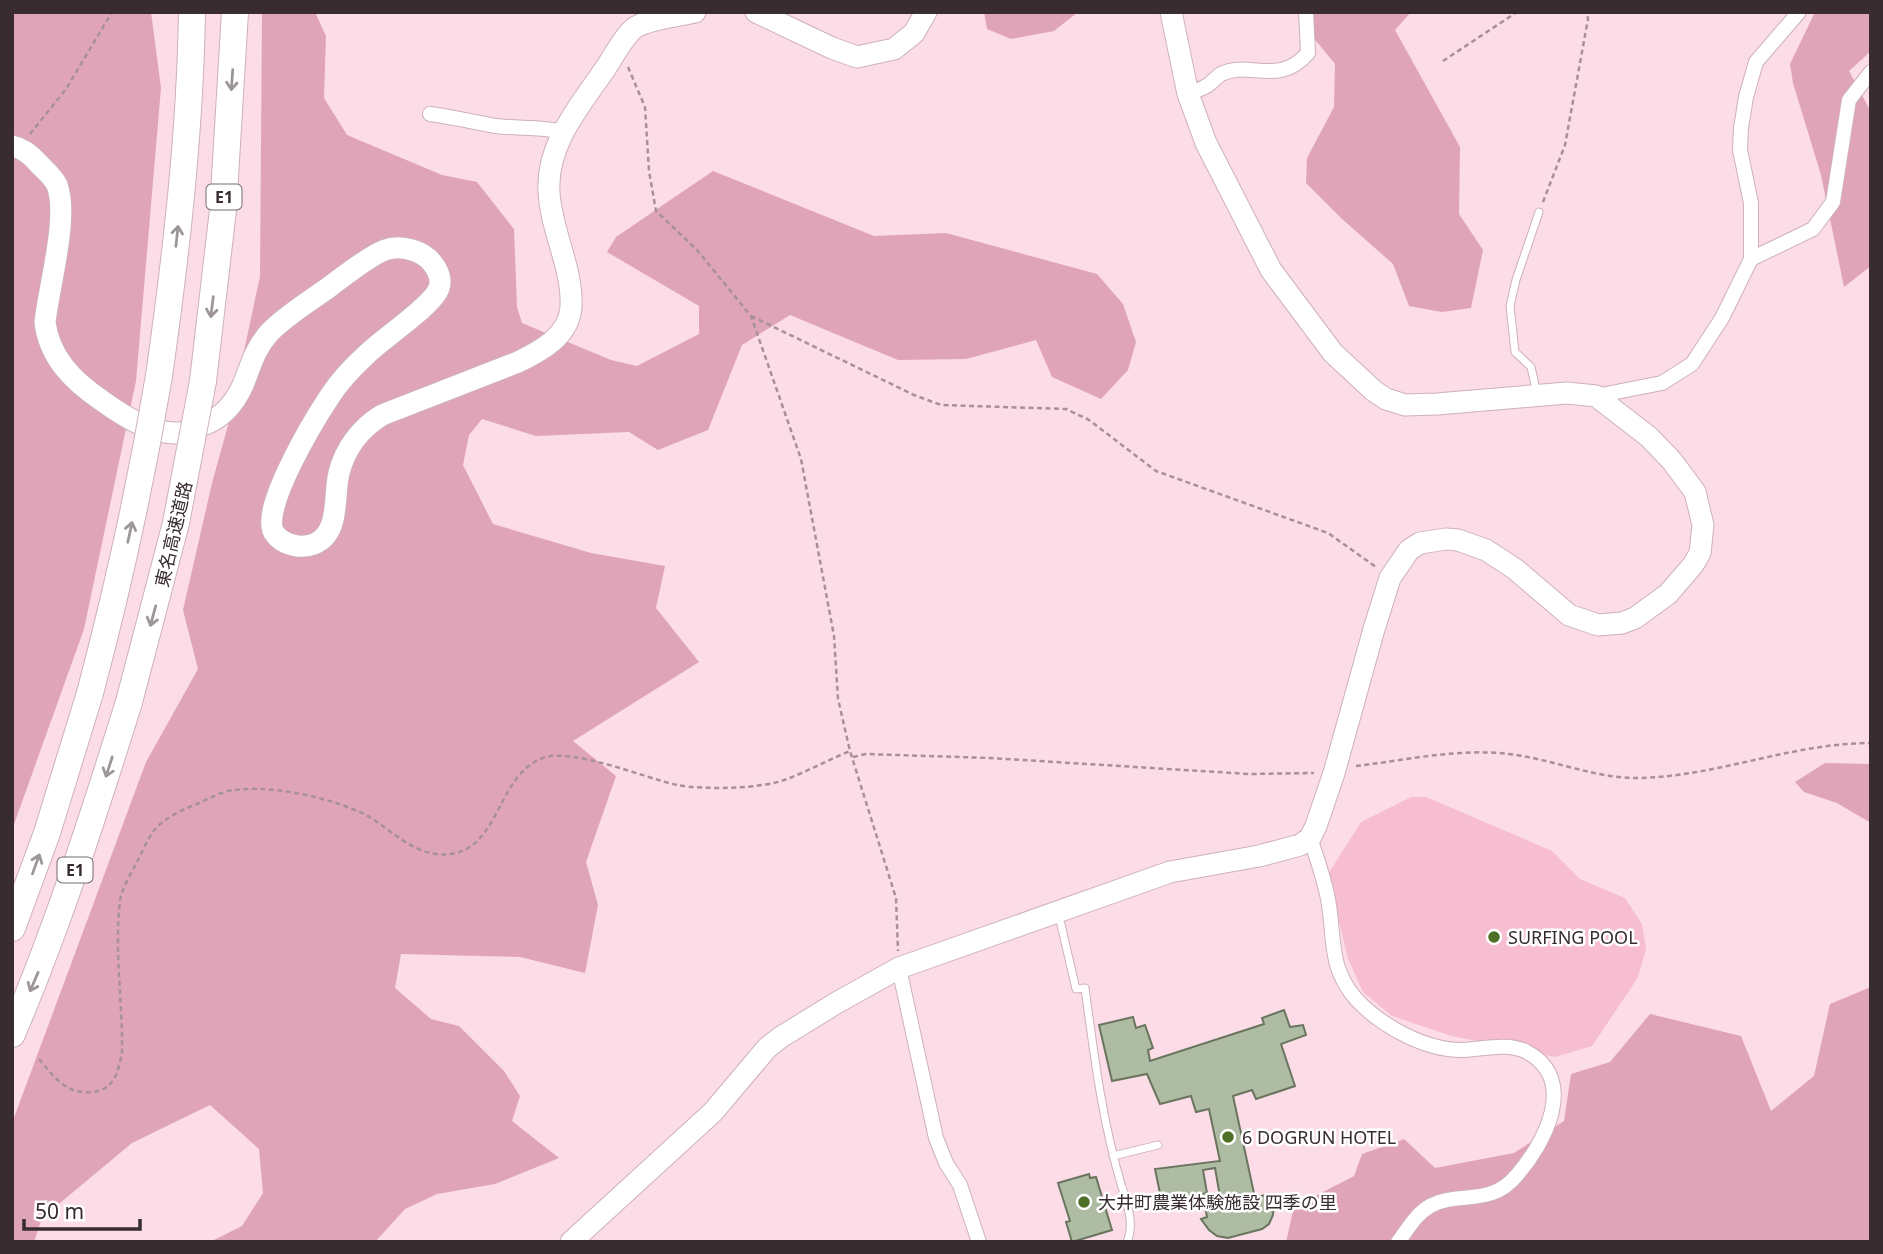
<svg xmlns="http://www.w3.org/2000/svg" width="1883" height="1254" viewBox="0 0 1883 1254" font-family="'Noto Sans','Noto Sans JP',sans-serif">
<rect width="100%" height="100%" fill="#fbdce7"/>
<path fill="#f7bdd1" d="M 1411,797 L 1426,797 L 1552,851 L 1580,879 L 1625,898 L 1642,924 L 1646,950 L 1637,979 L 1592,1046 L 1555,1057 L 1452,1036 L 1392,1016 L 1363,992 L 1348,959 L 1328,874 L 1361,822 Z"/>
<path fill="#e0a4b9" d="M 12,12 L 151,12 L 161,88 L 136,381 L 84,629 L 12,830 Z
M 262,12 L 315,12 L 326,36 L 324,98 L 347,135 L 442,175 L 477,182 L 514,229 L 517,307 L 522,323 L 611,360 L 637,366 L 699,334 L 699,306 L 607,252 L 616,237 L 713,171 L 874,236 L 946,233 L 1097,274 L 1123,304 L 1136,342 L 1128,370 L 1101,399 L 1052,377 L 1036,340 L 966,359 L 898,360 L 790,315 L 742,345 L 708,430 L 658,450 L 629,432 L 536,436 L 482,419 L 469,435 L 463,465 L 493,524 L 591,553 L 665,566 L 656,608 L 699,662 L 573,741 L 616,776 L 586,862 L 598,905 L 585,973 L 520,957 L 401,954 L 395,988 L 431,1019 L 459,1026 L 504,1071 L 520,1096 L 512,1121 L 559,1158 L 495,1184 L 437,1194 L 405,1209 L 375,1242 L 210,1242 L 242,1226 L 263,1193 L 259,1149 L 210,1105 L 132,1143 L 42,1218 L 34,1242 L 12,1242 L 12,1123 L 146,762 L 198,669 L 183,610 L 212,483 L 229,422 L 260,276 Z
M 984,12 L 1078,12 L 1054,31 L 1011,39 L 987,29 Z
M 1312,12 L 1411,12 L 1395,30 L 1460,147 L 1459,214 L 1483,250 L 1471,308 L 1442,312 L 1409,306 L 1393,264 L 1341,218 L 1306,183 L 1307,158 L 1334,107 L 1335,64 L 1303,25 Z
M 1815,12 L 1871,12 L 1871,51 L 1849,71 L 1871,112 L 1871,266 L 1844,287 L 1821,175 L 1793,83 L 1790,64 Z
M 1825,763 L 1871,764 L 1871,823 L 1837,803 L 1804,792 L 1795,782 Z
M 1871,987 L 1871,1242 L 1286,1242 L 1294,1207 L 1354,1176 L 1362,1154 L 1404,1139 L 1435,1168 L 1514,1153 L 1564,1121 L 1571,1074 L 1610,1062 L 1650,1014 L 1741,1036 L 1771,1111 L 1814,1076 L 1830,1004 Z"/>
<path fill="#afbca4" stroke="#6a755f" stroke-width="2" d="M 1284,1010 L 1290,1027 L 1303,1025 L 1306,1035 L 1281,1044 L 1295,1086 L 1256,1099 L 1252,1090 L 1233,1096 L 1255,1198 L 1265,1195 L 1267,1204 L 1274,1203 L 1273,1215 L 1269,1224 L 1262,1229 L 1228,1238 L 1217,1236 L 1209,1230 L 1201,1219 L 1207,1217 L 1205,1206 L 1221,1202 L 1215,1168 L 1203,1170 L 1207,1193 L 1162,1203 L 1155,1169 L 1220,1161 L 1209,1109 L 1196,1112 L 1191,1096 L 1160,1104 L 1147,1074 L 1112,1081 L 1099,1025 L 1133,1017 L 1136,1028 L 1145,1025 L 1153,1048 L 1148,1050 L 1150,1061 L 1264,1024 L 1262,1018 Z
M 1089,1174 L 1090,1178 L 1096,1177 L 1112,1230 L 1072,1242 L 1066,1222 L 1070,1221 L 1058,1183 Z"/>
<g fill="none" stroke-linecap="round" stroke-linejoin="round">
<defs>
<path id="lane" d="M 1537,394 L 1531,367 L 1515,352 L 1510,306 L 1516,280 L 1539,212
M 1059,916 L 1076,989 L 1085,988 C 1094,1054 1102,1120 1121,1184 C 1127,1203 1135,1224 1127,1242
M 1113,1156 L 1158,1145"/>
<path id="street" d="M 1188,94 C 1195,91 1202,89 1208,85 C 1213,82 1216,77 1221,74 C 1249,60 1279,87 1308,53 L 1306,12
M 430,114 C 452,117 474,122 496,126 C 518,129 540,126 562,132
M 1751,259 L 1813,229 L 1833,202 L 1849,100 L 1871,72
M 1596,396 L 1662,383 L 1692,364 L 1722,318 L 1751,259 L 1751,203 L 1740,150 L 1741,128 L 1746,97 L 1756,62 L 1799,12
M 1310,838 C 1317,858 1324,878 1328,899 C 1335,937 1328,967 1356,999 C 1381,1026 1426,1051 1464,1050 C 1483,1049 1509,1042 1527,1052 C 1579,1080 1544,1144 1517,1175 C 1490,1208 1459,1190 1430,1206 C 1416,1214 1408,1229 1398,1242
M 899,968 L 936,1138 L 946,1163 L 960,1185 L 979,1242"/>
<path id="secondary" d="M 756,12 L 832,48 L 857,57 L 894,49 L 914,33 L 926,12
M 12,146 C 23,148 32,156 39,164 C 45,170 53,177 57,185 C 69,216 49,286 45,322 C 49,357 73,381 101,400 C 123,416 151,434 178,433 C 186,433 196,428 203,425 C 222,418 235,403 243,385 C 251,366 254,350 269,333 C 286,315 312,300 332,285 C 347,274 369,256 385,250 C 401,244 424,251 433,264 C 438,270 442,280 439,288 C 433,306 380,340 365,356 C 353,367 339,382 330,396 C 316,417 257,513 275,534 C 283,545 301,549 314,544 C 341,533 333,496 339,473 C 345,448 361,428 382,415 L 518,362 C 541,351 569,336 571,307 C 573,268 551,231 549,192 C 546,144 580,106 605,69 C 614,56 622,39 633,29 C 645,19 678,16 695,12
M 571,1242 L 713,1112 L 767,1048 L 781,1037 L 838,1002 L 899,968 L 1170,872 L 1259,856 L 1300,845 L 1310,838 L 1316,826 L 1334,773 L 1374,629 L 1390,578 L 1409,550 L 1420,543 L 1446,539 L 1458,540 L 1486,550 L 1515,569 L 1569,615 L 1598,625 L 1622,623 L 1635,618 L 1668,594 L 1693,565 L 1700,553 L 1703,525 L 1695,492 L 1672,461 L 1649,437 L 1596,396 L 1567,393 L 1437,404 L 1405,405 L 1386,399 L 1374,391 L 1333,353 L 1271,270 L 1206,143 L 1188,94 L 1171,12"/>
<path id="highway" d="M 159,376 C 176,256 190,134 192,12
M 203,381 L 223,210 L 235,12
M 12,928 L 47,833 L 90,693
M 12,1034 C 58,926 94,814 129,702"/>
</defs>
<use href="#lane" stroke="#ceb1ba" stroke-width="9"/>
<use href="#street" stroke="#ceb1ba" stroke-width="16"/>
<use href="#secondary" stroke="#ceb1ba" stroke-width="23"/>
<use href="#highway" stroke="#ceb1ba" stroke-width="28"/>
<path stroke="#a79098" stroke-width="2.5" stroke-dasharray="5 3.5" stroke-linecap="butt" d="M 1443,61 L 1517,12
M 628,67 L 645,107 L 649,171 L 656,211 L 697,250 L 751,316 L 801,459 L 834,636 L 838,699 L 850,751 L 896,898 L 898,951
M 30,134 L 66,89 L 112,12
M 1543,202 L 1565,145 L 1588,19 L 1587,12
M 751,316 L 914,395 L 941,405 L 1066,409 L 1089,420 L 1156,471 L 1328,533 L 1376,567
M 853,757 L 866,754 L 990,758 L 1249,774 L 1314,773
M 1356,766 C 1406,760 1459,748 1509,754 C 1553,759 1595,779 1640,778 C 1719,776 1792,743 1871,743
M 39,1059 C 47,1068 56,1081 67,1087 C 78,1094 99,1095 109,1085 C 118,1077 119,1064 122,1054 C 123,1003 114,951 120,901 C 122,887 131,874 137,862 C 143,850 149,835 158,826 C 170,815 185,809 199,803 C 210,798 223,791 234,790 C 266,786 303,793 333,802 C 345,806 357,810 368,816 C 389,829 411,851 436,854 C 501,861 493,776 543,758 C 571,747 645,778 677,785 C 703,790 763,789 787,779 C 808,771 828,760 850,751"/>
<use href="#lane" stroke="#fff" stroke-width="7"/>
<use href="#street" stroke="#fff" stroke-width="14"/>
<use href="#secondary" stroke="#fff" stroke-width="21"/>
<use href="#highway" stroke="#fff" stroke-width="26"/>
<defs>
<path id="highway-bridge" d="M 90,693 C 118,588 141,483 159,376
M 129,702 L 176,523 L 203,381"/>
</defs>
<use href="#highway-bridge" stroke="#ceb1ba" stroke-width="28" stroke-linecap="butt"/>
<use href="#highway-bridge" stroke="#fff" stroke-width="26"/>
</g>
<defs><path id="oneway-shaft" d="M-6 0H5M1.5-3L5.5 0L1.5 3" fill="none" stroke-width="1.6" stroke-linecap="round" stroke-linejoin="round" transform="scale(1.75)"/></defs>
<g stroke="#9c9698">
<use href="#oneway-shaft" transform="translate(232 80) rotate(94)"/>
<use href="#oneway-shaft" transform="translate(177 236) rotate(-84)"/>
<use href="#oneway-shaft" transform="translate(212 307) rotate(97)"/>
<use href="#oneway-shaft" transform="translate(130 532) rotate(-78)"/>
<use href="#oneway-shaft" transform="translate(153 616) rotate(105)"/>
<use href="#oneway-shaft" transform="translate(109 767) rotate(108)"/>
<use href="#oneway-shaft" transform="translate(36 864) rotate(-70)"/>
<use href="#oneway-shaft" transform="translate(34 982) rotate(113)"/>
</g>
<g fill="#4e6f26" stroke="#fff" stroke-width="2.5">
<circle cx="1494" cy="937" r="7"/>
<circle cx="1228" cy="1137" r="7"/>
<circle cx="1084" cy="1202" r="7"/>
</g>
<g text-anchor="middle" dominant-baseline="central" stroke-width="5" stroke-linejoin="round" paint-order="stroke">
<g fill="#fff" stroke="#746b6e" stroke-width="2">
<rect x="206.5" y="184.5" width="35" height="25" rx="5"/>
<rect x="57.5" y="857.5" width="35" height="25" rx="5"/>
</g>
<g font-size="16" font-weight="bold" fill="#382c30">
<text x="224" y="197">E1</text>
<text x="75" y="870">E1</text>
</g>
<g font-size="18" fill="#382c30" stroke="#fff">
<text transform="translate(173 534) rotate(-77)">東名高速道路</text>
</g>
<g font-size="18" fill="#382c30" stroke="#fff" text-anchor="start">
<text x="1508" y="937">SURFING POOL</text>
<text x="1242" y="1137">6 DOGRUN HOTEL</text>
<text x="1098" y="1202">大井町農業体験施設 四季の里</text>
</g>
</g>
<rect width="1883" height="1254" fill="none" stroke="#382c30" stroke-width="28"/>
<path d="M24 1219v10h116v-10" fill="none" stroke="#382c30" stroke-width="3.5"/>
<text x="35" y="1219" font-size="21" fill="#382c30" stroke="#ffffff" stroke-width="5" paint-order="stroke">50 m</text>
</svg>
